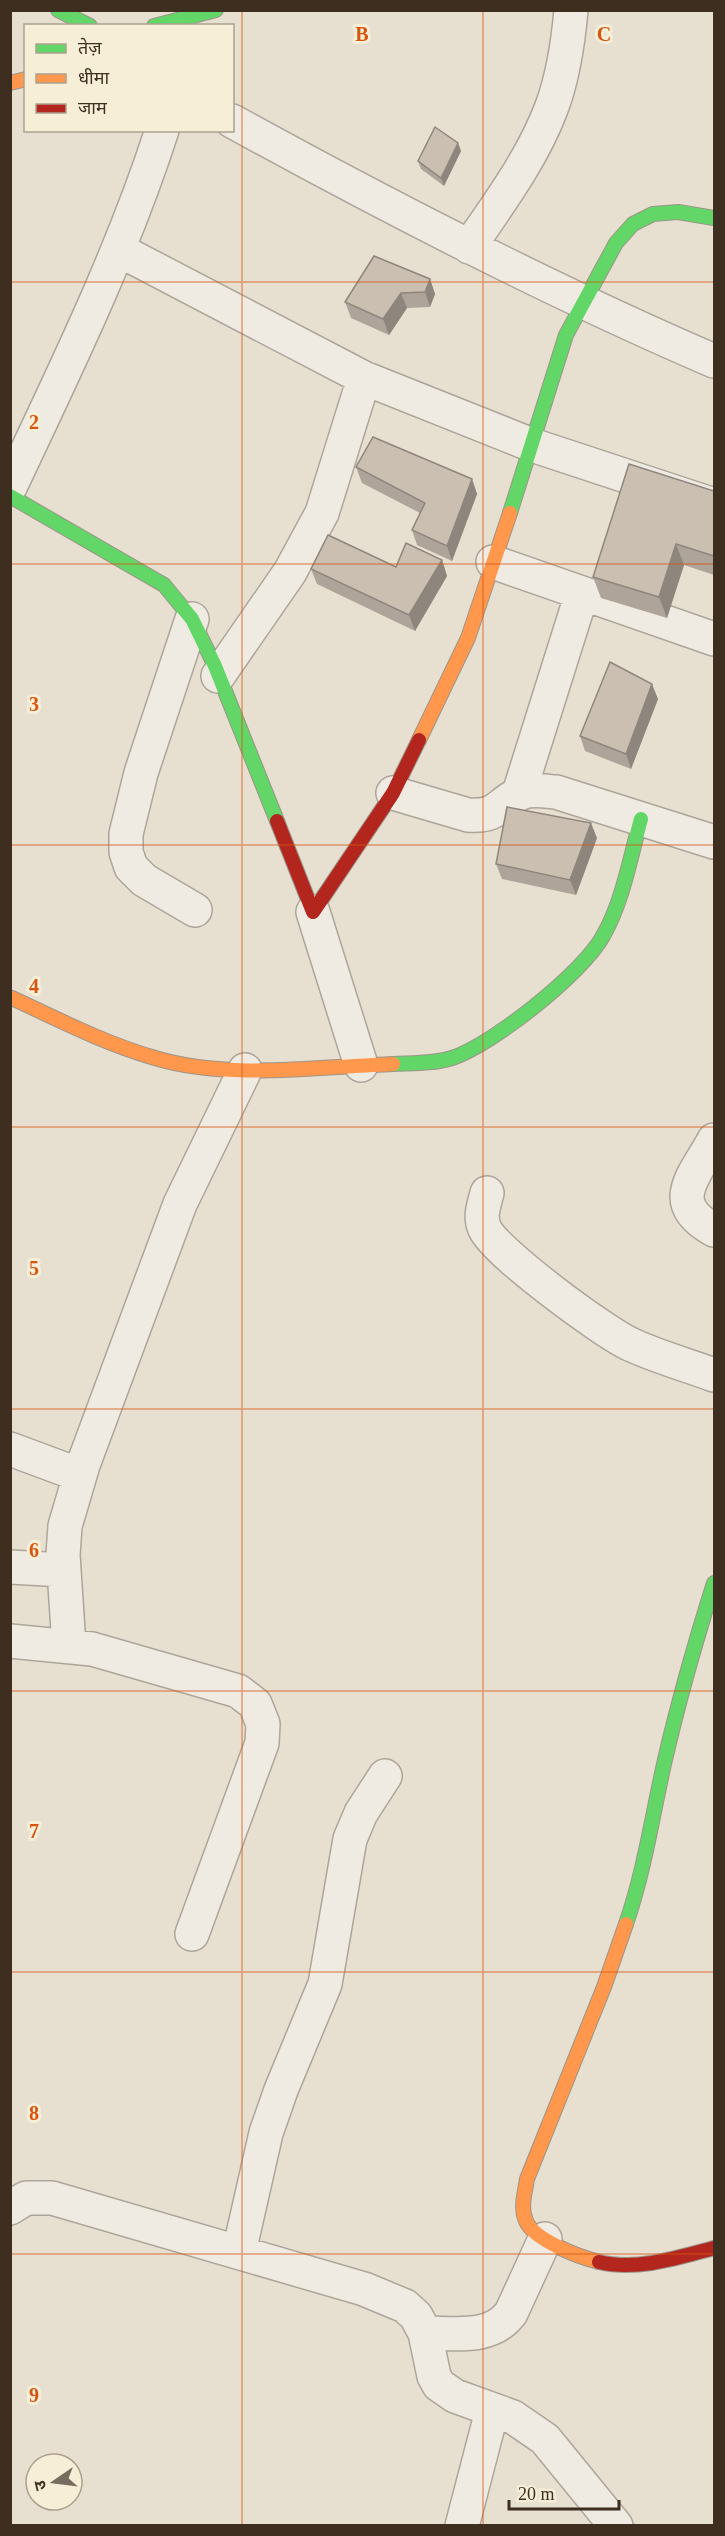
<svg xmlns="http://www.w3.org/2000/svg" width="725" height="2536" viewBox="0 0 725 2536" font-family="'Times New Roman','Noto Sans Devanagari',serif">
<rect width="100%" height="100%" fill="#e7e0d1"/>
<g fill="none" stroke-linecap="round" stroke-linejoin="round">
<defs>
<path id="street" d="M 232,121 C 390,208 549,290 714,361
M 469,247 C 499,203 532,159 551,109 C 563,78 568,44 571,10
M 119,250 L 364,378 L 532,445 L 714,505
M 10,487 C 65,370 122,254 162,130
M 493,562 L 714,639
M 192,619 L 141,773 L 126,834 L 126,852 L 131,867 L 144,880 L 195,910
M 218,676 L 290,572 L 322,513 L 364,378
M 393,793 L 468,815 C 500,817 496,804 519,794 C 530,788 543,791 556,792 L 714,842
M 519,793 L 582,593
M 313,912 L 361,1065
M 714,1140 C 694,1177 665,1203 714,1230
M 487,1193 C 484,1205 479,1217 485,1229 C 495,1252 606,1334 632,1345 C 658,1357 687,1365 714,1375
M 10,1449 L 80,1475
M 10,1567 L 64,1570
M 10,1641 L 92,1649 L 238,1691 L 255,1704 L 263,1724 L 262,1743 L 192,1934
M 69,1646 L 63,1555 L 65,1526 L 83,1465 L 180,1204 L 245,1070
M 10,2208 L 26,2198 L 52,2198 L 364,2289 L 405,2306 L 416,2316 L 425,2333 L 434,2376 L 439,2385 L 455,2396 L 513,2417 L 545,2439 L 616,2526
M 239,2252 L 266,2133 L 281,2090 L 325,1984 L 350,1839 L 361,1813 L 385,1776
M 425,2333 C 456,2333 491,2340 511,2313 L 545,2239
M 462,2526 L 492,2411"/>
<path id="fast" d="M 58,10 L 90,26
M 154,26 L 216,10
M 10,496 L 164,585 L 192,619 L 215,666 L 277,821
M 510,513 L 566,335 L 616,243 L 633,224 L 653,214 L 678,212 L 714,218
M 393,1064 C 412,1063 433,1064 452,1058 C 492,1045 583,973 603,936 C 623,901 630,858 641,819
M 626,1924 C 644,1872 652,1818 664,1764 C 678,1703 695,1643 714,1583"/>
<path id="slow" d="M 10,83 L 26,79
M 419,740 L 468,638 L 510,513
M 12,998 C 59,1020 106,1044 155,1058 C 228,1080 317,1067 393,1064
M 599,2262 C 579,2257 534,2240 526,2221 C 520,2208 525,2192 527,2179 L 604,1987 L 626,1924"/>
<path id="jam" d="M 277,821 L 313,912 L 393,793 L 419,740
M 599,2262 C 637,2271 677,2258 714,2248"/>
</defs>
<use href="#street" stroke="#ada599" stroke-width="36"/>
<use href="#fast" stroke="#9c958a" stroke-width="16"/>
<use href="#slow" stroke="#9c958a" stroke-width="16"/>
<use href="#jam" stroke="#9c958a" stroke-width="16"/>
<use href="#street" stroke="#efebe3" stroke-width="33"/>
<use href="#fast" stroke="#63d668" stroke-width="14"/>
<use href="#slow" stroke="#ff974d" stroke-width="14"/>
<use href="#jam" stroke="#b3261e" stroke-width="14"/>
</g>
<path fill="#afa499" d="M 458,143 L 461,151 L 444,186 L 421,169 L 418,161 Z
M 430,279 L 435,294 L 430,307 L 407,308 L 389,335 L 351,318 L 345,302 Z
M 356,467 L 472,479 L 477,494 L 452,561 L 417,545 L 412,530 L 420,513 L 362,483 Z
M 714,491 L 714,575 L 684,565 L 667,618 L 601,598 L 593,577 Z
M 442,560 L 447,576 L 415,631 L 317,584 L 311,569 L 396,567 Z
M 658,699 L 631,769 L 585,751 L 580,736 Z
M 597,838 L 576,895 L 502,879 L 496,864 Z"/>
<path fill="#8e867d" d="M 458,143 L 461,151 L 444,186 L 441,178 Z
M 430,279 L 435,294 L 430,307 L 425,292 Z
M 401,293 L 407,308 L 389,335 L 383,319 Z
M 472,479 L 477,494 L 452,561 L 447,546 Z
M 676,544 L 684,565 L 667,618 L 659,597 Z
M 442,560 L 447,576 L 415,631 L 409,615 Z
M 652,684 L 658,699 L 631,769 L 626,754 Z
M 591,823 L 597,838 L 576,895 L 570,880 Z"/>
<path fill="#cbbfb2" stroke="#8e867d" stroke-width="1.5" d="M 435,127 L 458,143 L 441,178 L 418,161 Z
M 374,256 L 430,279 L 425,292 L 401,293 L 383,319 L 345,302 Z
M 373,437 L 472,479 L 447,546 L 412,530 L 425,503 L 356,467 Z
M 629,464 L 714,491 L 714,556 L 676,544 L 659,597 L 593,577 Z
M 328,535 L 396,567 L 406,543 L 442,560 L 409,615 L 311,569 Z
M 610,662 L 652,684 L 626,754 L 580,736 Z
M 507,807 L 591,823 L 570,880 L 496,864 Z"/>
<path fill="none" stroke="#d7550e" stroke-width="1.5" stroke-opacity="0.55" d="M 242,10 L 242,2526M 483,10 L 483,2526M 10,282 L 714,282M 10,564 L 714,564M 10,845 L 714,845M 10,1127 L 714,1127M 10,1409 L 714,1409M 10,1691 L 714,1691M 10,1972 L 714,1972M 10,2254 L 714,2254"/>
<g font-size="20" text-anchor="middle" font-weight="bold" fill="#d7550e" stroke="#f7eed8" stroke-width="6" stroke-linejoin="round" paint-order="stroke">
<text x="362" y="41">B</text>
<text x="604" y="41">C</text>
<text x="34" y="429">2</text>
<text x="34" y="711">3</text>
<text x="34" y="993">4</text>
<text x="34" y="1275">5</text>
<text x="34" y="1557">6</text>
<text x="34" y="1838">7</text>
<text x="34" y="2120">8</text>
<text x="34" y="2402">9</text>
</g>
<rect width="725" height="2536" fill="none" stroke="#3d2e20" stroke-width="24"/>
<rect x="24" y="24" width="210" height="108" fill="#f7eed8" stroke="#ada18e" stroke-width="1.5"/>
<rect x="36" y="44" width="30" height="9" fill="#63d668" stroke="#ada18e" stroke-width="1.5"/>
<text x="78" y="54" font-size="18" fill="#3d2e20">तेज़</text>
<rect x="36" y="74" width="30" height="9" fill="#ff974d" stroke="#ada18e" stroke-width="1.5"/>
<text x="78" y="84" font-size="18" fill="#3d2e20">धीमा</text>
<rect x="36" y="104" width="30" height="9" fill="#b3261e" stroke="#ada18e" stroke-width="1.5"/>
<text x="78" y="114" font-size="18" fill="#3d2e20">जाम</text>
<g transform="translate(54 2482) rotate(256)"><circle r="28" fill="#f7eed8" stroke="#ada18e" stroke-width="1.5"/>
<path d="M0-4.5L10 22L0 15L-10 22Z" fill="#786c5e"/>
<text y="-9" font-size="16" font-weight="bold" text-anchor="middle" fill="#3d2e20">उ</text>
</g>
<path d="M509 2500v9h110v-9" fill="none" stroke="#3d2e20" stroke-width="3"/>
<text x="518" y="2500" font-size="18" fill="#3d2e20" stroke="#f7eed8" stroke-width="4.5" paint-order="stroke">20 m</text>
</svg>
